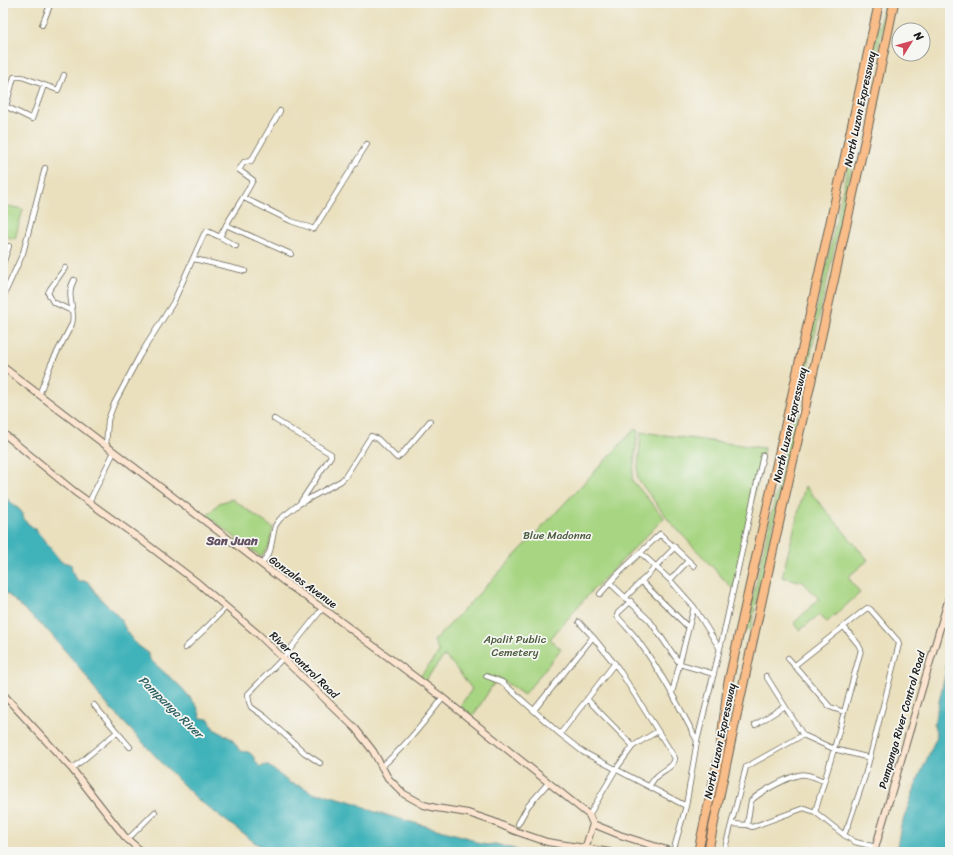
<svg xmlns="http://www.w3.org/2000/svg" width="953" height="855" viewBox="0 0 953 855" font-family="Sriracha,sans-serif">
<rect width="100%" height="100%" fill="#f6f6f2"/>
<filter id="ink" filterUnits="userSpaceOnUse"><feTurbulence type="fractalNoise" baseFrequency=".025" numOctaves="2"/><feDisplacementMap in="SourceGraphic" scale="8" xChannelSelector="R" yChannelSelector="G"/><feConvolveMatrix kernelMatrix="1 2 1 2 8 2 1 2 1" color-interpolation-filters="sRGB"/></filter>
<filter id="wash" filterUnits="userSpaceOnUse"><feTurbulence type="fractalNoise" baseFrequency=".012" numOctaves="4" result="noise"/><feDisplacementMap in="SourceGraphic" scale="16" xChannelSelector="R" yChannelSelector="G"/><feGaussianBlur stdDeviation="0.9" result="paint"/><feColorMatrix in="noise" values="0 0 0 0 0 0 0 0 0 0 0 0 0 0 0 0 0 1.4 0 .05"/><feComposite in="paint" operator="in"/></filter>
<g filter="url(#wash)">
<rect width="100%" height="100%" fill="#eae0be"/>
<path fill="#a7d582" stroke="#62784f" d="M 884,3 L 888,3 L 750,631 L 746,630 Z
M 3,205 L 23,209 L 15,239 L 3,236 Z
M 635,429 L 638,430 L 632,480 L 664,518 L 589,594 L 550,639 L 561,649 L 524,695 L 498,677 L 473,716 L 460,706 L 472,689 L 452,663 L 444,656 L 424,682 L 419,678 L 439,652 L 434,641 Z
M 641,432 L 764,448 L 733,589 L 670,522 L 637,478 Z
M 805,486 L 868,560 L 848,577 L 860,593 L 827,622 L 819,615 L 800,630 L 794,623 L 819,599 L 803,582 L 782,577 Z
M 232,499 L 273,528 L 269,546 L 261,557 L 207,516 L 219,503 Z"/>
<path fill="#41b2b9" stroke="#2e676a" d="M 3,495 L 21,511 L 25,521 L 36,530 L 59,559 L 62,562 L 71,564 L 72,571 L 78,581 L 87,581 L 100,598 L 120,618 L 128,634 L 136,644 L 147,652 L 150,659 L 155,664 L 182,688 L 197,706 L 201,718 L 209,719 L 214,729 L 232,739 L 240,751 C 243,752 247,751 250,753 C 255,756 255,763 260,767 L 266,765 L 270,767 L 290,783 L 303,787 L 315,794 L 323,794 L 335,797 L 356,803 L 375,812 L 469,838 L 477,843 L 487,845 L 495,844 L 514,849 L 522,852 L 270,852 L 254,842 L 196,798 L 162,763 L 100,697 L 84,673 L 50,633 L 3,590 Z
M 950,652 L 950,852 L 893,852 L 897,846 L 901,826 L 918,779 L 937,736 L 934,725 L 935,719 L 946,671 L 946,664 Z"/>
</g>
<g filter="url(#ink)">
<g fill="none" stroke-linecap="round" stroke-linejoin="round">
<defs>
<path id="street" d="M 42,25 L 51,3
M 3,105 L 32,119 L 44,85
M 6,106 L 14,77 L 22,77 L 58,90 L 64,75
M 244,198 L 291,221 L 314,229 L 367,144
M 226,225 L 291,254
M 220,237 L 236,246
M 194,259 L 245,271
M 3,264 L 9,246
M 65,268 L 50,289 L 48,293 L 53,302 L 72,311
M 3,297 L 23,253 L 45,168
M 39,395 L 51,364 L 72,324 C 76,308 65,296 74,280
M 274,419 L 331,454 L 331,456 L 300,503
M 106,446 L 108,420 L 114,404 L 140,355 L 173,303 L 204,234 L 207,231 L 220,237 C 229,217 243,200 253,180 L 239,170 L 244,162 L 251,161 L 280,111
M 89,502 L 114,452
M 641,553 L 670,580 L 694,607 L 720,649
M 262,564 L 270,551 L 275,526 L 280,519 L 299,504 L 341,481 L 345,477 L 371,436 L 378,439 L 397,458 L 402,454 L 430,421
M 670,580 L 688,561
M 641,581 L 688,627
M 610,583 L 650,621 L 680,664 L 714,674
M 600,594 L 617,575 L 660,534 L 694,566
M 626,597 L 675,547
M 631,601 L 618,613 L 617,616 C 624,625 633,633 639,642 C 662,673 680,707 697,741
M 579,622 L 593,637 L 618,668 L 675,758 C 674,767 663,770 657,776 C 654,778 652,783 649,786
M 185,648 L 208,626 L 226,607
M 788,658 L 830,707 L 844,712
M 794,666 L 867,608 L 870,609 L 898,641 L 899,644 L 865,776 L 849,823 L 844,835 L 855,842 L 876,847
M 486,676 L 502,682 L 560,734 L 583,752 L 686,806
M 766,676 L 803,735
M 672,693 L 694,607
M 587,699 L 633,746
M 94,705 L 130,747
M 534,710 L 593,637
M 755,725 L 785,706
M 560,734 L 615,663
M 320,763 L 305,753 L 265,717 L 251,707 L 249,702 L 248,694 L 283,658 L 322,609
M 381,767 C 405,747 424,722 443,698
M 72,769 L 117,732
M 824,781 C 816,778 806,773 799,775 C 788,777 758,793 751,801 L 747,825 L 752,827 L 804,808 L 815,812 L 844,835
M 815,812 L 834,749 L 861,650 L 858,644 L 844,627
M 589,815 L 616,769 L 633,746 L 658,731
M 518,824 L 528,806 L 549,782
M 732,824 L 747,825
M 127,840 L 155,812
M 673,852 L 686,806 L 697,741 L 724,632 L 763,455
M 724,852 L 746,767 L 803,735 L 834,749 L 870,758"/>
<path id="secondary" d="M 3,367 L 290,586 L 328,612 L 443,698 L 589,815 L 593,824 L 620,835 L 673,852
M 3,433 L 75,492 L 140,539 L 198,583 L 259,635 L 355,728 L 373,751 L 388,778 L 404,794 L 424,805 L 436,808 L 468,813 L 492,821 L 515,831 L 547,842 L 610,852
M 3,694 L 72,769 L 125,837 L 142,852
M 585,849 L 593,824
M 874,852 L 950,594"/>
<path id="highway" d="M 698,852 L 720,752 L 728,684 L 879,3
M 708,852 C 765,568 836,287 894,3"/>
</defs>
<use href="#street" stroke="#646155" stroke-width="6"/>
<use href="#secondary" stroke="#646155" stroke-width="8"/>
<use href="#highway" stroke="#646155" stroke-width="10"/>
<use href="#street" stroke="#fff" stroke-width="4.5"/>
<use href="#secondary" stroke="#fce5d0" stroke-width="6"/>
<use href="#highway" stroke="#f8bd89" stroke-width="8"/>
</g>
</g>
<g text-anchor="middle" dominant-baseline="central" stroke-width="3.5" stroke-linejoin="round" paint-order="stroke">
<g font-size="11" fill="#1c1c1c" stroke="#f6f6f2">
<text transform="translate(860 109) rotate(-78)">North Luzon Expressway</text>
<text transform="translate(790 425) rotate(-77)">North Luzon Expressway</text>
<text transform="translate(303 582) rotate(36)">Gonzales Avenue</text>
<text transform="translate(304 665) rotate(44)">River Control Road</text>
<text transform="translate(902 720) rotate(-74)">Pampanga River Control Road</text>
<text transform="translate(720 741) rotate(-78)">North Luzon Expressway</text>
</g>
<g font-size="11" fill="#4d5d40" stroke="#f6f6f2">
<text x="557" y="535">Blue Madonna</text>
<text x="515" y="639">Apalit Public<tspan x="515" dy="13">Cemetery</tspan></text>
</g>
<g font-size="12" font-style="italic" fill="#2d6063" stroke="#f6f6f2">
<text transform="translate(171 707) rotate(44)">Pampanga River</text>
</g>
<g font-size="13" font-weight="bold" fill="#624f61" stroke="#f6f6f2">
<text x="232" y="540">San Juan</text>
</g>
</g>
<rect width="953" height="855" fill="none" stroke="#f6f6f2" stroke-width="16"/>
<g transform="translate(911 42) rotate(53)"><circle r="19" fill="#f6f6f2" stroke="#9f9f9c"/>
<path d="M0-3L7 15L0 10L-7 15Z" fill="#d1495b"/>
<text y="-6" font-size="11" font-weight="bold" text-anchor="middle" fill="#1c1c1c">N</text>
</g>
</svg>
